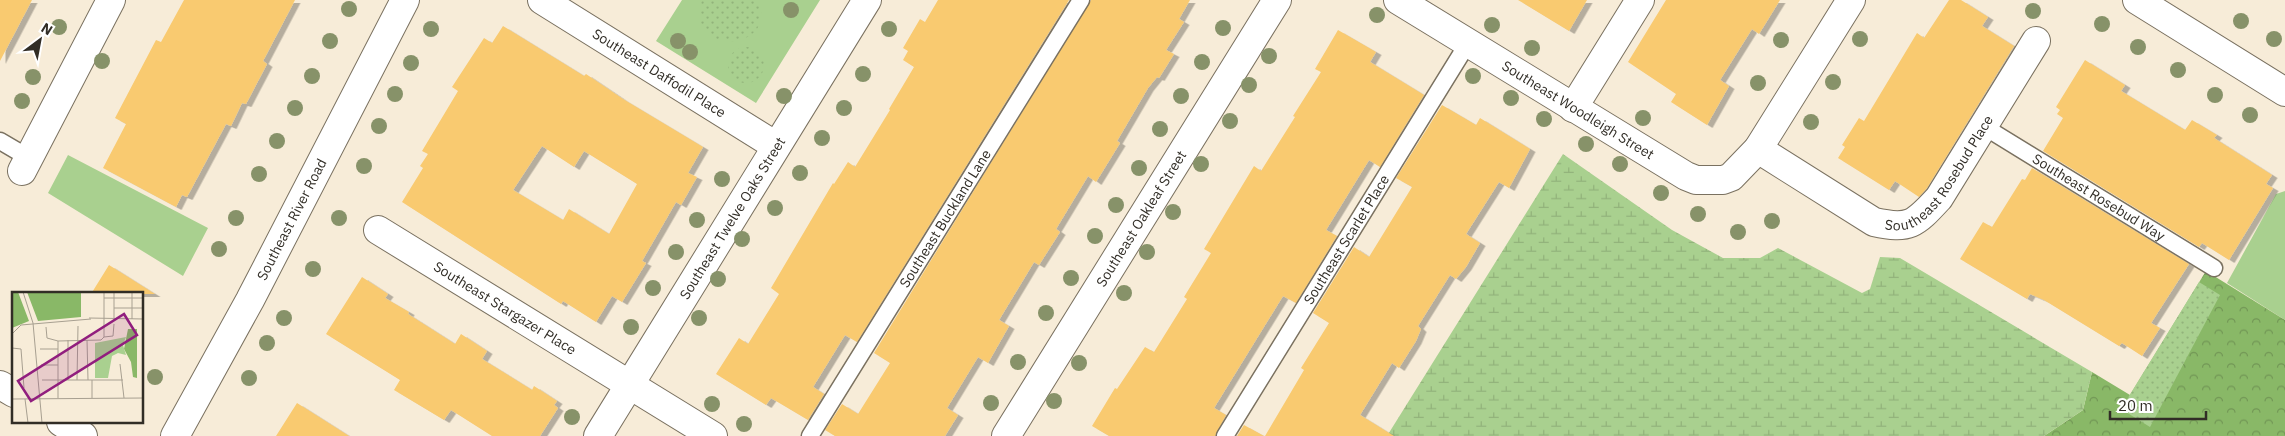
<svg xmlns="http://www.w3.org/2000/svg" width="2285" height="436" viewBox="0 0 2285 436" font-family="'IBM Plex Sans',sans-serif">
<defs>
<pattern id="forest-crowns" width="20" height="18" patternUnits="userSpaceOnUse" patternTransform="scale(1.25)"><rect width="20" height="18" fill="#89b867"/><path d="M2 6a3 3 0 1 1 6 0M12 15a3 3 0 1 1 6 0" fill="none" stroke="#719655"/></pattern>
<pattern id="wetland-marsh" width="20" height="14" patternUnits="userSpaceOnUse" patternTransform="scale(1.25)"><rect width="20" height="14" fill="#a9d08f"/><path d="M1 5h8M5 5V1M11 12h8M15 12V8" fill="none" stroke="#92b37b"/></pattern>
<pattern id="park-dots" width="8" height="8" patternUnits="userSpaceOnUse" patternTransform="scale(1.25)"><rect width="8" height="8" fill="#a9d08f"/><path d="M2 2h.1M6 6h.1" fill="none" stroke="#92b37b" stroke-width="1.8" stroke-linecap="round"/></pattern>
<filter id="shadow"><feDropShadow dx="5.5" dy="3" stdDeviation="0" flood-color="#0004"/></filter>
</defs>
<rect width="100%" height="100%" fill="#f7ecd8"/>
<path fill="#a9d08f" d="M 682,0 L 820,0 L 756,103 L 656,41 Z
M 68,155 L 208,228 L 183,276 L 48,193 Z
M 2285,191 L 2285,320 L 2227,283 L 2276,194 Z"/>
<path fill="url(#forest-crowns)" d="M 2206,271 L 2285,320 L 2285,436 L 2044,436 L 2083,410 L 2092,372 L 2130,395 Z"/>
<path fill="url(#wetland-marsh)" d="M 1563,154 L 1672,230 L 1723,258 L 1760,258 L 1778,248 L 1862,293 L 1870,289 L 1880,257 L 1900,258 L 2092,372 L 2083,410 L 2044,436 L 1387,436 Z"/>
<path fill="url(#park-dots)" d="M 702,0 L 758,0 C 780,53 682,57 702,0 Z
M728 65a18 18 0 1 1 36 0a18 18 0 1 1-36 0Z
M 2199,282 L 2220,295 L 2150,427 L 2121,409 Z"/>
<path fill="#f9ca70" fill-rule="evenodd" filter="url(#shadow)" d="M 0,0 L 32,0 L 0,61 Z
M 184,0 L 295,0 L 263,61 L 267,64 L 246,104 L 242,103 L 231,126 L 226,124 L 187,197 L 182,195 L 176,207 L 103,168 L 126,124 L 115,118 L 156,40 L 161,42 Z
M 938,0 L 1069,0 L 857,342 L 845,335 L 813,387 L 824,394 L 808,420 L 771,398 L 766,405 L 716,374 L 739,338 L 748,344 L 779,294 L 771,288 L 833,183 L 834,184 L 848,162 L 855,167 L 890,110 L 889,109 L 914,67 L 903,60 L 908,51 L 903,48 L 920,19 L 925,22 Z
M 1091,0 L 1190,0 L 1179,19 L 1184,22 L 1166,50 L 1174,54 L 1159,78 L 1157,77 L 1148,88 L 1117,141 L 1120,143 L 1096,182 L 1088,176 L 1056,229 L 1060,232 L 1039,265 L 1034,262 L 999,320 L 1009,326 L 988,363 L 978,357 L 947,408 L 958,415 L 945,436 L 835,436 L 825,430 L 842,404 L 858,414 L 890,363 L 874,353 Z
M 1518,0 L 1587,0 L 1569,31 Z
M 1666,0 L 1780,0 L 1759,34 L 1752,29 L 1720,80 L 1729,86 L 1707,125 L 1671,102 L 1676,94 L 1628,62 Z
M 1949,0 L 1961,0 L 1988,17 L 1982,26 L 2014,46 L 1927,188 L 1919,197 L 1895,181 L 1889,190 L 1838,158 L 1845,147 L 1842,145 L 1859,118 L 1864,121 L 1917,33 L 1924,38 Z
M 503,26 L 584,76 L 586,74 L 623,99 L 703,147 L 688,173 L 697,177 L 681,205 L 676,202 L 642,261 L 646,263 L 622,302 L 612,296 L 596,322 L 563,301 L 561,304 L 402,202 L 423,168 L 420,166 L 428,154 L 422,151 L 458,91 L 452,87 L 484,38 L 492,43 ZM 542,146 L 574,167 L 584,151 L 637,184 L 609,234 L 569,209 L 563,220 L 513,190 Z
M 1338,30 L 1376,52 L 1370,62 L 1424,95 L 1380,167 L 1369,160 L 1326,230 L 1337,236 L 1296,303 L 1283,296 L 1214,408 L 1226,415 L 1215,436 L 1109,436 L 1092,426 L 1115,388 L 1117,389 L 1145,347 L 1154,352 L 1187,299 L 1184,297 L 1211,253 L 1204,249 L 1254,166 L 1261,171 L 1295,117 L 1293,116 L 1321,72 L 1315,69 Z
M 2085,60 L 2125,85 L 2121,91 L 2185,130 L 2192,120 L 2217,135 L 2214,138 L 2272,175 L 2266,184 L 2273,188 L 2229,260 L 2202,243 L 2199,247 L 2043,151 L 2063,118 L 2057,114 L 2060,110 L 2056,107 Z
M 1442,105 L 1476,125 L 1480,118 L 1530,149 L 1509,188 L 1499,182 L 1466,234 L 1480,243 L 1466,267 L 1456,279 L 1450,275 L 1418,326 L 1421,329 L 1416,341 L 1399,368 L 1392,363 L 1360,415 L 1394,436 L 1265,436 L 1304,370 L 1301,368 L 1329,323 L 1313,313 L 1354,247 L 1369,257 L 1412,187 L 1396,178 Z
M 2032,168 L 2189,264 L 2151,323 L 2160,328 L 2142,356 L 2122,343 L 2119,346 L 2044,300 L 2030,294 L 2027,299 L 1960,259 L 1983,222 L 1992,227 L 2022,179 L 2025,180 Z
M 109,265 L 155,294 L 91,294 Z
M 362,277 L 388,294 L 385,298 L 409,312 L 408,314 L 455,344 L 461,334 L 487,351 L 482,359 L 532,390 L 534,386 L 557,401 L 554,405 L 558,408 L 540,436 L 492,436 L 451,410 L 444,420 L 394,390 L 400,380 L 326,334 Z
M 297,403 L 349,436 L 276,436 Z
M 1244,425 L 1264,436 L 1237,436 Z"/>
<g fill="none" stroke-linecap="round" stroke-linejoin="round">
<defs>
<g id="lane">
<path id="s1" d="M 1983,126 L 2214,268"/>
<path d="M 0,141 L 29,158"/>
<path id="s2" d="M 810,436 L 1081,0"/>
<path id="s3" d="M 1225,436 L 1468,43"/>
</g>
<g id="street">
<path id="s4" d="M 542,0 L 776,146"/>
<path id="s5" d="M 1398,0 L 1686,176 L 1696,180 L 1723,180 L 1731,177 L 1758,149 L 1851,0"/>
<path d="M 1573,108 L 1640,0"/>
<path id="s6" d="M 1758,149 L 1874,222 C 1910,230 1915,224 1939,198 L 2036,41"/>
<path d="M 22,171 L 111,0"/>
<path id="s7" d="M 378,230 L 713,436"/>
<path d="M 0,385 L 14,393"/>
<path d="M 61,422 L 83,436"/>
<path id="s8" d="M 598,436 L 867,0"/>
<path id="s9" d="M 1006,436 L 1277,0"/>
</g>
<g id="secondary">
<path d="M 2137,0 L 2285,92"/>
<path id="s10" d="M 175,436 L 250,300 L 405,0"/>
</g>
</defs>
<use href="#lane" stroke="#7a7160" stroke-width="19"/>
<use href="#street" stroke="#7a7160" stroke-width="30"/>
<use href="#secondary" stroke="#7a7160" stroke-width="30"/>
<use href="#lane" stroke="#fff" stroke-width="16"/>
<use href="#street" stroke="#fff" stroke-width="28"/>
<use href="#secondary" stroke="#fff" stroke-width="28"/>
</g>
<g fill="#879269">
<circle cx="349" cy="9" r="8"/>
<circle cx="791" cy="10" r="8"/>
<circle cx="2033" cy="11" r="8"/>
<circle cx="1377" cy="15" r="8"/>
<circle cx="2241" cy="21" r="8"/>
<circle cx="2102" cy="24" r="8"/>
<circle cx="1492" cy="25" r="8"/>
<circle cx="59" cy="27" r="8"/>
<circle cx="1223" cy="28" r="8"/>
<circle cx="431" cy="29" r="8"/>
<circle cx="889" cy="29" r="8"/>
<circle cx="1860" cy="39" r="8"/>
<circle cx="2274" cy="39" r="8"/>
<circle cx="1781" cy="40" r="8"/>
<circle cx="330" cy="41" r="8"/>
<circle cx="678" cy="41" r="8"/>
<circle cx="2138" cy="47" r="8"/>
<circle cx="1532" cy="48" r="8"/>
<circle cx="690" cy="52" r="8"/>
<circle cx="1269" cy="56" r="8"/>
<circle cx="102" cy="61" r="8"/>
<circle cx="1202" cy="62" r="8"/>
<circle cx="411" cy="63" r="8"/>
<circle cx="2178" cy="70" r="8"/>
<circle cx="863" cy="74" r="8"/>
<circle cx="312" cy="76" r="8"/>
<circle cx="1473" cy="76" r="8"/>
<circle cx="33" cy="77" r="8"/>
<circle cx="1833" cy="82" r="8"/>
<circle cx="1758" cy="83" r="8"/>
<circle cx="1249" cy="85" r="8"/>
<circle cx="395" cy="94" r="8"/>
<circle cx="2215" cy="95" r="8"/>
<circle cx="784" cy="96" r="8"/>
<circle cx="1181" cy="96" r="8"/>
<circle cx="1511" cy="98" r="8"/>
<circle cx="22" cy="101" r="8"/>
<circle cx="295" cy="108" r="8"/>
<circle cx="844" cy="108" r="8"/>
<circle cx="2250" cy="115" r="8"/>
<circle cx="1643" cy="118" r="8"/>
<circle cx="1544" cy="119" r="8"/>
<circle cx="1230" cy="121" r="8"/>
<circle cx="1811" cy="122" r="8"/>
<circle cx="379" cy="126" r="8"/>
<circle cx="1160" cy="129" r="8"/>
<circle cx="822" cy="138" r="8"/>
<circle cx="277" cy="141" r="8"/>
<circle cx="1586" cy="144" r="8"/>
<circle cx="1201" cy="164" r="8"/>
<circle cx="1620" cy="164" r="8"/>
<circle cx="364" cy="166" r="8"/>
<circle cx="1139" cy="168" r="8"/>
<circle cx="800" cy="173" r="8"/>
<circle cx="259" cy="174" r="8"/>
<circle cx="722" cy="179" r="8"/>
<circle cx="1661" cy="193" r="8"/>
<circle cx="1116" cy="205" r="8"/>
<circle cx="775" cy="208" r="8"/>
<circle cx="1173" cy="212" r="8"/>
<circle cx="1698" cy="214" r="8"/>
<circle cx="236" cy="218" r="8"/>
<circle cx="339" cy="218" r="8"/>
<circle cx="697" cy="220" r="8"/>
<circle cx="1772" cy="221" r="8"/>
<circle cx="1738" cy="232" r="8"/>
<circle cx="1095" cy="236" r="8"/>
<circle cx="742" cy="239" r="8"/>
<circle cx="219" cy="249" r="8"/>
<circle cx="676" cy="252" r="8"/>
<circle cx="1147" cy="252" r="8"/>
<circle cx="313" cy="269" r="8"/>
<circle cx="1071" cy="278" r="8"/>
<circle cx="718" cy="279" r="8"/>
<circle cx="653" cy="288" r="8"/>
<circle cx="1124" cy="293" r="8"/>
<circle cx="1046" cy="313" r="8"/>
<circle cx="284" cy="318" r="8"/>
<circle cx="699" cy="318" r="8"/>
<circle cx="631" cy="327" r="8"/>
<circle cx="267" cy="343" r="8"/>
<circle cx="1018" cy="362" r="8"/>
<circle cx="1079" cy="363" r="8"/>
<circle cx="155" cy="377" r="8"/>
<circle cx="249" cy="378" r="8"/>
<circle cx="1054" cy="401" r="8"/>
<circle cx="991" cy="403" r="8"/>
<circle cx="712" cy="404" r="8"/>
<circle cx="572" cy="417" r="8"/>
<circle cx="744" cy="424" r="8"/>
</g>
<g text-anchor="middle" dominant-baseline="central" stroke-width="4.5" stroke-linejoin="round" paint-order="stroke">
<g font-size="14" fill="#312d26" stroke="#fff">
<text stroke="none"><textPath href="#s4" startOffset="138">Southeast Daffodil Place</textPath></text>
<text stroke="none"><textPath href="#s5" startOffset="211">Southeast Woodleigh Street</textPath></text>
<text stroke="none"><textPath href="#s6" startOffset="228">Southeast Rosebud Place</textPath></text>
<text stroke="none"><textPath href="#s1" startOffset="136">Southeast Rosebud Way</textPath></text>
<text stroke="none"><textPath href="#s8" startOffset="256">Southeast Twelve Oaks Street</textPath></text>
<text stroke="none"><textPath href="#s2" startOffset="256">Southeast Buckland Lane</textPath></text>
<text stroke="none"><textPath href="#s9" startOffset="256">Southeast Oakleaf Street</textPath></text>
<text stroke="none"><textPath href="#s10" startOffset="246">Southeast River Road</textPath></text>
<text stroke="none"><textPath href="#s3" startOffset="231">Southeast Scarlet Place</textPath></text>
<text stroke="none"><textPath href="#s7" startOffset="149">Southeast Stargazer Place</textPath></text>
</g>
</g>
<g transform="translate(12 292)">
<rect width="131" height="131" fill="#f7ecd8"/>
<path d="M 0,0 L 6,0 L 17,29 L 0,36 ZM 15,0 L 69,0 L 69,25 L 26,29 ZM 116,37 L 125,37 L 125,86 L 121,85 L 119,70 L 112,57 Z" fill="#89b867"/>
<path d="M 114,45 L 111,53 L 114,63 L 106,61 L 100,64 L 96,86 L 83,86 L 83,51 Z" fill="#a9d08f"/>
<path fill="none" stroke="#a8a091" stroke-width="1" d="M 11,0 L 21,31 L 30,131M 92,0 L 92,45M 102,0 L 102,27M 120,0 L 120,27M 92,6 L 132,6M 102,16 L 132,16M 77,26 L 132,27M 34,35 L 35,46 L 46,49 L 89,48 L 92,45M 0,42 L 9,33 L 79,27M 92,45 L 101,44 L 102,32M 56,48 L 56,88M 75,48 L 76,88M 46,49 L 46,106M 0,56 L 9,57 L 12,96M 28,57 L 46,57M 108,72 L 112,106M 29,73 L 46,73M 30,88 L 111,88M 65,88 L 66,34M 80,88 L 80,106M 0,107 L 132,106M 13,107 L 16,131"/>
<path fill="#911e7e" fill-opacity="0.15" stroke="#911e7e" stroke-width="2.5" d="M 112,22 L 125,43 L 19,109 L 6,89 Z"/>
<rect width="131" height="131" fill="none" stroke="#312d26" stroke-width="2.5"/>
</g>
<g transform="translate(40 40) rotate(32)" stroke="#ffffff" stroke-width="4" paint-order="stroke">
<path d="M0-4L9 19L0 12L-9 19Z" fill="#312d26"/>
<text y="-8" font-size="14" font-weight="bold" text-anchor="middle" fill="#312d26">N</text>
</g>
<path d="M2110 411v8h96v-8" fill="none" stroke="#312d26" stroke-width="2.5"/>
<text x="2118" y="411" font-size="15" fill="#312d26" stroke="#ffffff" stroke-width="4" paint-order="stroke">20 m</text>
</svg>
